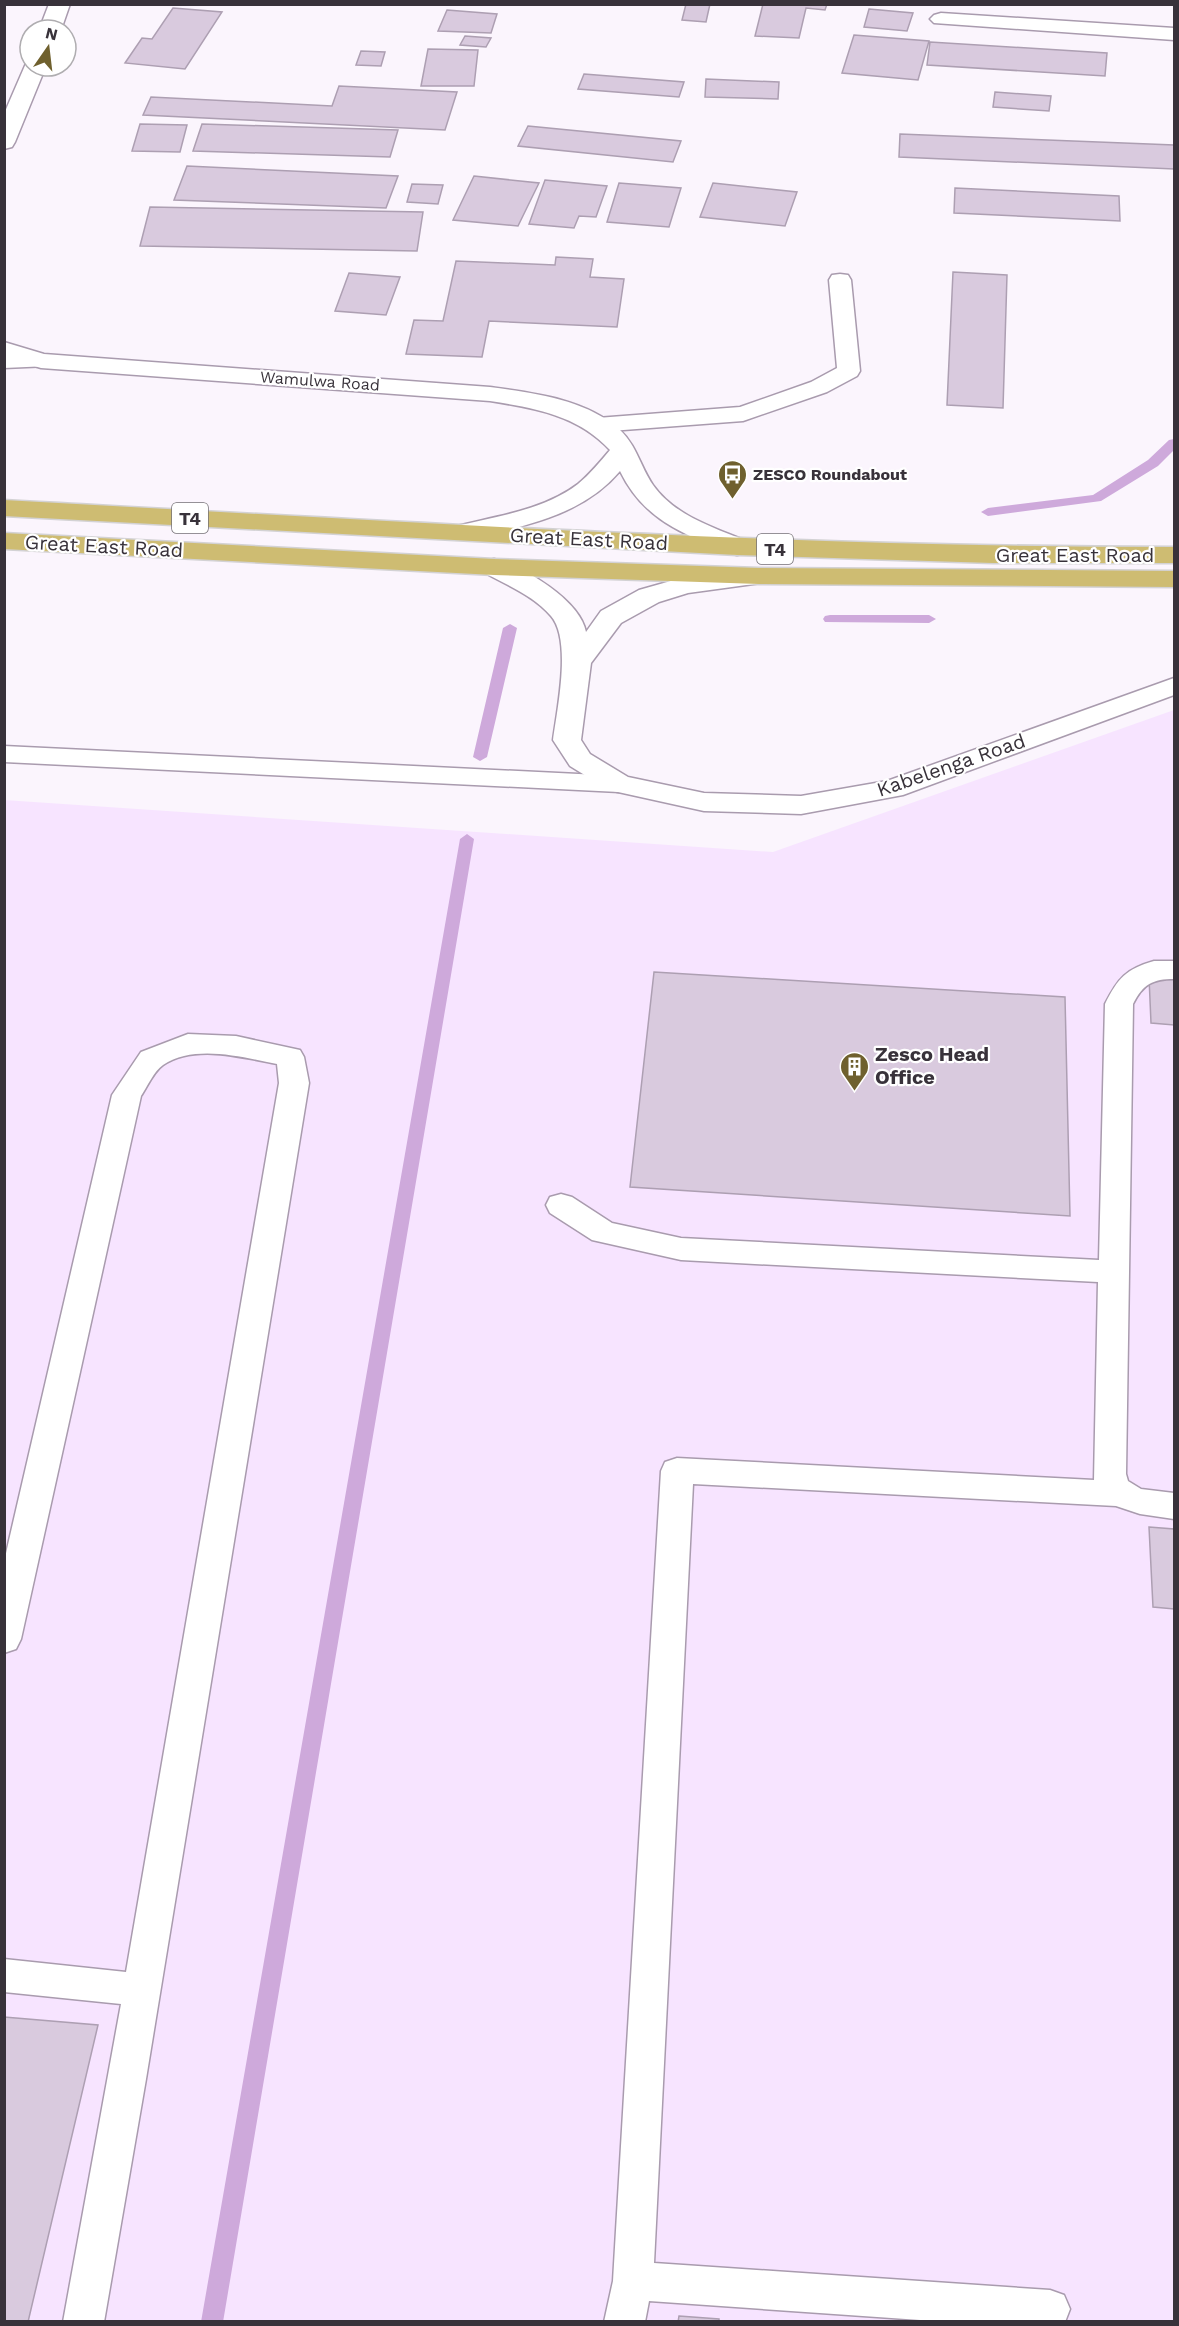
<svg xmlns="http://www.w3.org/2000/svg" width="1179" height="2326" viewBox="0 0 1179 2326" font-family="'Work Sans',sans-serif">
<rect width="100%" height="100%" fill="#fbf5fd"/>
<path fill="#f7e4ff" d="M 1174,710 L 1174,2321 L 5,2321 L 4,800 L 773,852 Z"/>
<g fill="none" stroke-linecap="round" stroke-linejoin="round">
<path fill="#cea9db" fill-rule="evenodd" d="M 1174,439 L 1174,450 L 1158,466 L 1101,501 L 988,516 L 981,512 L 988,508 L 1093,495 L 1148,460 L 1169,440 Z
M 830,615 L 929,615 L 936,619 L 929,623 L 825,622 L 823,619 L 825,616 Z
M 510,624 L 517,628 L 487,757 L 480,761 L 473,757 L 503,628 Z
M 467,834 L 474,839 L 223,2322 L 201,2322 L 460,839 Z"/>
</g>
<path fill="#d9cade" stroke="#ad9fb2" stroke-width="1.5" d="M 686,4 L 710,4 L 706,22 L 682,20 Z
M 763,4 L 827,4 L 825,10 L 806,8 L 799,38 L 755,36 Z
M 173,8 L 222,12 L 185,69 L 125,63 L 142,38 L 152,39 Z
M 869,9 L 913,13 L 907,31 L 864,27 Z
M 447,10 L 497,14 L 491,33 L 438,31 Z
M 854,35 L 929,41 L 918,80 L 842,73 Z
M 465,36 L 491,38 L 486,47 L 460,45 Z
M 930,42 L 1107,53 L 1105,76 L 927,65 Z
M 428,49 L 478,50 L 474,86 L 421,86 Z
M 361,51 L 385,52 L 381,66 L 356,65 Z
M 584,74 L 684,82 L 679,97 L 578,89 Z
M 706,79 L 779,82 L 778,99 L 705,97 Z
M 339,86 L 457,92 L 445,130 L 143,115 L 151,97 L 332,106 Z
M 995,92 L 1051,96 L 1049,111 L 993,107 Z
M 140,124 L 187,125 L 180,152 L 132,151 Z
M 202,124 L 398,130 L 390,157 L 193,151 Z
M 528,126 L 681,141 L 673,162 L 518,146 Z
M 900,134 L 1174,145 L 1174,169 L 899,157 Z
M 187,166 L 398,176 L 386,208 L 174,200 Z
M 474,176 L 539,183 L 518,226 L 453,220 Z
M 545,180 L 607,186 L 596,217 L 579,216 L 574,228 L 529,224 Z
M 619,183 L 681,188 L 669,227 L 607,222 Z
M 713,183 L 797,192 L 785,226 L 700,217 Z
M 412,184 L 443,185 L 438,204 L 407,202 Z
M 955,188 L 1119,196 L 1120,221 L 954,213 Z
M 150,207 L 423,212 L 417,251 L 140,246 Z
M 556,257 L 593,259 L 590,277 L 624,279 L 617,327 L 489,321 L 482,357 L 406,354 L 414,320 L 443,321 L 456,261 L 555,265 Z
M 953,272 L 1007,275 L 1003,408 L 947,405 Z
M 349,273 L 400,277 L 386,315 L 335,311 Z
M 654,972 L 1065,997 L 1070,1216 L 630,1187 Z
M 1149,977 L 1174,979 L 1174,1025 L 1151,1023 Z
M 1149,1527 L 1174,1529 L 1174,1609 L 1153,1607 Z
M 4,2017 L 98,2025 L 28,2322 L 4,2322 Z
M 679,2316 L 719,2319 L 719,2322 L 678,2322 Z"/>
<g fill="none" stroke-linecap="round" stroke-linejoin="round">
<defs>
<path id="service" d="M 840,274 L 848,275 L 851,280 L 860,371 L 857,376 L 827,392 L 743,421 L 597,432 L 589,430 L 586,425 L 589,420 L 597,418 L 740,407 L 811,382 L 837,368 L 829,280 L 832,275 Z
M 4,354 L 49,356 L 52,361 L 49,366 L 4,368 Z
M 4,746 L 619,776 L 628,778 L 632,784 L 628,790 L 619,792 L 4,762 Z
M 1154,961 L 1174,961 L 1174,979 C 1153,979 1143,984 1133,1004 L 1126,1474 L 1128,1481 L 1141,1489 L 1174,1493 L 1174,1519 L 1140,1514 L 1116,1506 L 693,1484 L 654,2263 L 1050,2290 L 1064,2295 L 1070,2309 L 1065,2322 L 949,2322 L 649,2301 L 645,2322 L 604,2322 L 613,2281 L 661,1471 L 665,1462 L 677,1458 L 1094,1480 L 1098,1282 L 681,1260 L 592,1240 L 550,1213 L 546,1205 L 550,1197 L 561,1194 L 572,1197 L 612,1223 L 681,1238 L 1099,1260 L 1105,1004 C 1118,978 1126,969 1154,961 Z
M 188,1034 L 236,1036 L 300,1050 L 304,1057 L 309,1083 L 146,2079 L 104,2322 L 63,2322 L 121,2004 L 4,1992 L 4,1959 L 126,1972 L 279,1083 L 277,1064 C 241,1057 195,1044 163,1065 C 154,1071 147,1087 141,1096 L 21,1639 L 16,1649 L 4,1653 L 4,1562 L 112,1095 L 141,1052 Z"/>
<path id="minor" d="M 49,4 L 70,4 L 61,30 L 39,30 Z
M 941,13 L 1174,28 L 1174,40 L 934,23 L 930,19 L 934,15 Z
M 27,61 L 30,61 L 30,66 L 46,66 L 15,142 L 12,147 L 4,149 L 4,114 Z
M 4,342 L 44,354 L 490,387 C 534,393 586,399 620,430 C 637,446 640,466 653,485 C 675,516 713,527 746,541 L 750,547 L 746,553 L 737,555 L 728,553 C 681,532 644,520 620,471 C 581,517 522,526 466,540 L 457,538 L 453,532 L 457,526 C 497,516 544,510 578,484 C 590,474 600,462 610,450 C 578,415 534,408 490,401 L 41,368 L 4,357 Z
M 494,559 C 523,566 580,600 586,632 L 601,611 L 639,590 L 685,577 L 752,569 L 761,571 L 765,577 L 761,583 L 688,593 L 659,602 L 621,623 L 591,663 L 581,740 L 590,754 L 628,777 L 704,793 L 801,796 L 887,781 L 1174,678 L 1174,695 L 903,795 L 801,814 L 704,811 L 609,790 L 570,766 L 553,740 C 557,710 572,640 551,616 C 534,596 507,585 485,573 L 481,567 L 485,561 Z"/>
<path id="primary" d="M 4,500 C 394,521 784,547 1174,547 L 1174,563 L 993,563 L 737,555 L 4,516 Z
M 4,533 L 494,559 L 759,568 L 1174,571 L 1174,587 L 759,584 L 494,575 L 4,549 Z"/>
</defs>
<use href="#service" stroke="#a99bae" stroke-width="3"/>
<use href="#minor" stroke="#a99bae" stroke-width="3"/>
<use href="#primary" stroke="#d3d2d4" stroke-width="3"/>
<use href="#service" fill="#fff" fill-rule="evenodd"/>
<use href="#minor" fill="#fff" fill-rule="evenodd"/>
<use href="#primary" fill="#cebc72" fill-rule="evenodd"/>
</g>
<defs>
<symbol id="bus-pin" viewBox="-11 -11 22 30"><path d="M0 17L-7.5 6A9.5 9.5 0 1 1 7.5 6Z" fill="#6f602e" stroke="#fff"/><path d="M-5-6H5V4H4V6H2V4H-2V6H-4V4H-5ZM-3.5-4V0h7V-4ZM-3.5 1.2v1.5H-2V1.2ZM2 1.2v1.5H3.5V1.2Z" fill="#fff"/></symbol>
<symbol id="building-pin" viewBox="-11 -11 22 30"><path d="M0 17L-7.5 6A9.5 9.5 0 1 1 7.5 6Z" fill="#6f602e" stroke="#fff"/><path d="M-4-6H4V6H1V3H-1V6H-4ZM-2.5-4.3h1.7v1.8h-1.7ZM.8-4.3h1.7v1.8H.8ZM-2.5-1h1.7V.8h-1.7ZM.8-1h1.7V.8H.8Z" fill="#fff"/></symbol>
</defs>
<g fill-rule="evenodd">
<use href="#bus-pin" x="716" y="458" width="33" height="45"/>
<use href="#building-pin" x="838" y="1050" width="33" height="45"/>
</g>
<g text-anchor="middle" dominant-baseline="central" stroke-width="4.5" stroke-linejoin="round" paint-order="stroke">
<g font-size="16" fill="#38323a" stroke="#fff">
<text transform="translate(320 381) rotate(4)">Wamulwa Road</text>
</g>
<g font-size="16" font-weight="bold" fill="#38323a" stroke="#fff" text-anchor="start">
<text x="753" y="474">ZESCO Roundabout</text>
</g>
<g fill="#fff" stroke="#747075" stroke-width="1.5">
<rect x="172" y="503" width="36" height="30" rx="4.5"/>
<rect x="757" y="534" width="36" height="30" rx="4.5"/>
</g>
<g font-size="18" font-weight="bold" fill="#38323a">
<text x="190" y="518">T4</text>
<text x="775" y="549">T4</text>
</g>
<g font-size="20" fill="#38323a" stroke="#fff">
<text transform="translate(589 539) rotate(3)">Great East Road</text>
<text transform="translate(104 546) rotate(3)">Great East Road</text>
<text x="1075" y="555">Great East Road</text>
<text transform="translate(951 765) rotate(-19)">Kabelenga Road</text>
</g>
<g font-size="20" font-weight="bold" fill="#38323a" stroke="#fff" text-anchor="start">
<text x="875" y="1054">Zesco Head<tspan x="875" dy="23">Office</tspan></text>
</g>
</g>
<rect width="1179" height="2326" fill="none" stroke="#38323a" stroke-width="12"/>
<g transform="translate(48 48) rotate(14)"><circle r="28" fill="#ffffff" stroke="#afadb0" stroke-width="1.5"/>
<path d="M0-4.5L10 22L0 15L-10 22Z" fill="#6f602e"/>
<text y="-9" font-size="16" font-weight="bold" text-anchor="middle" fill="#38323a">N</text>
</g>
</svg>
